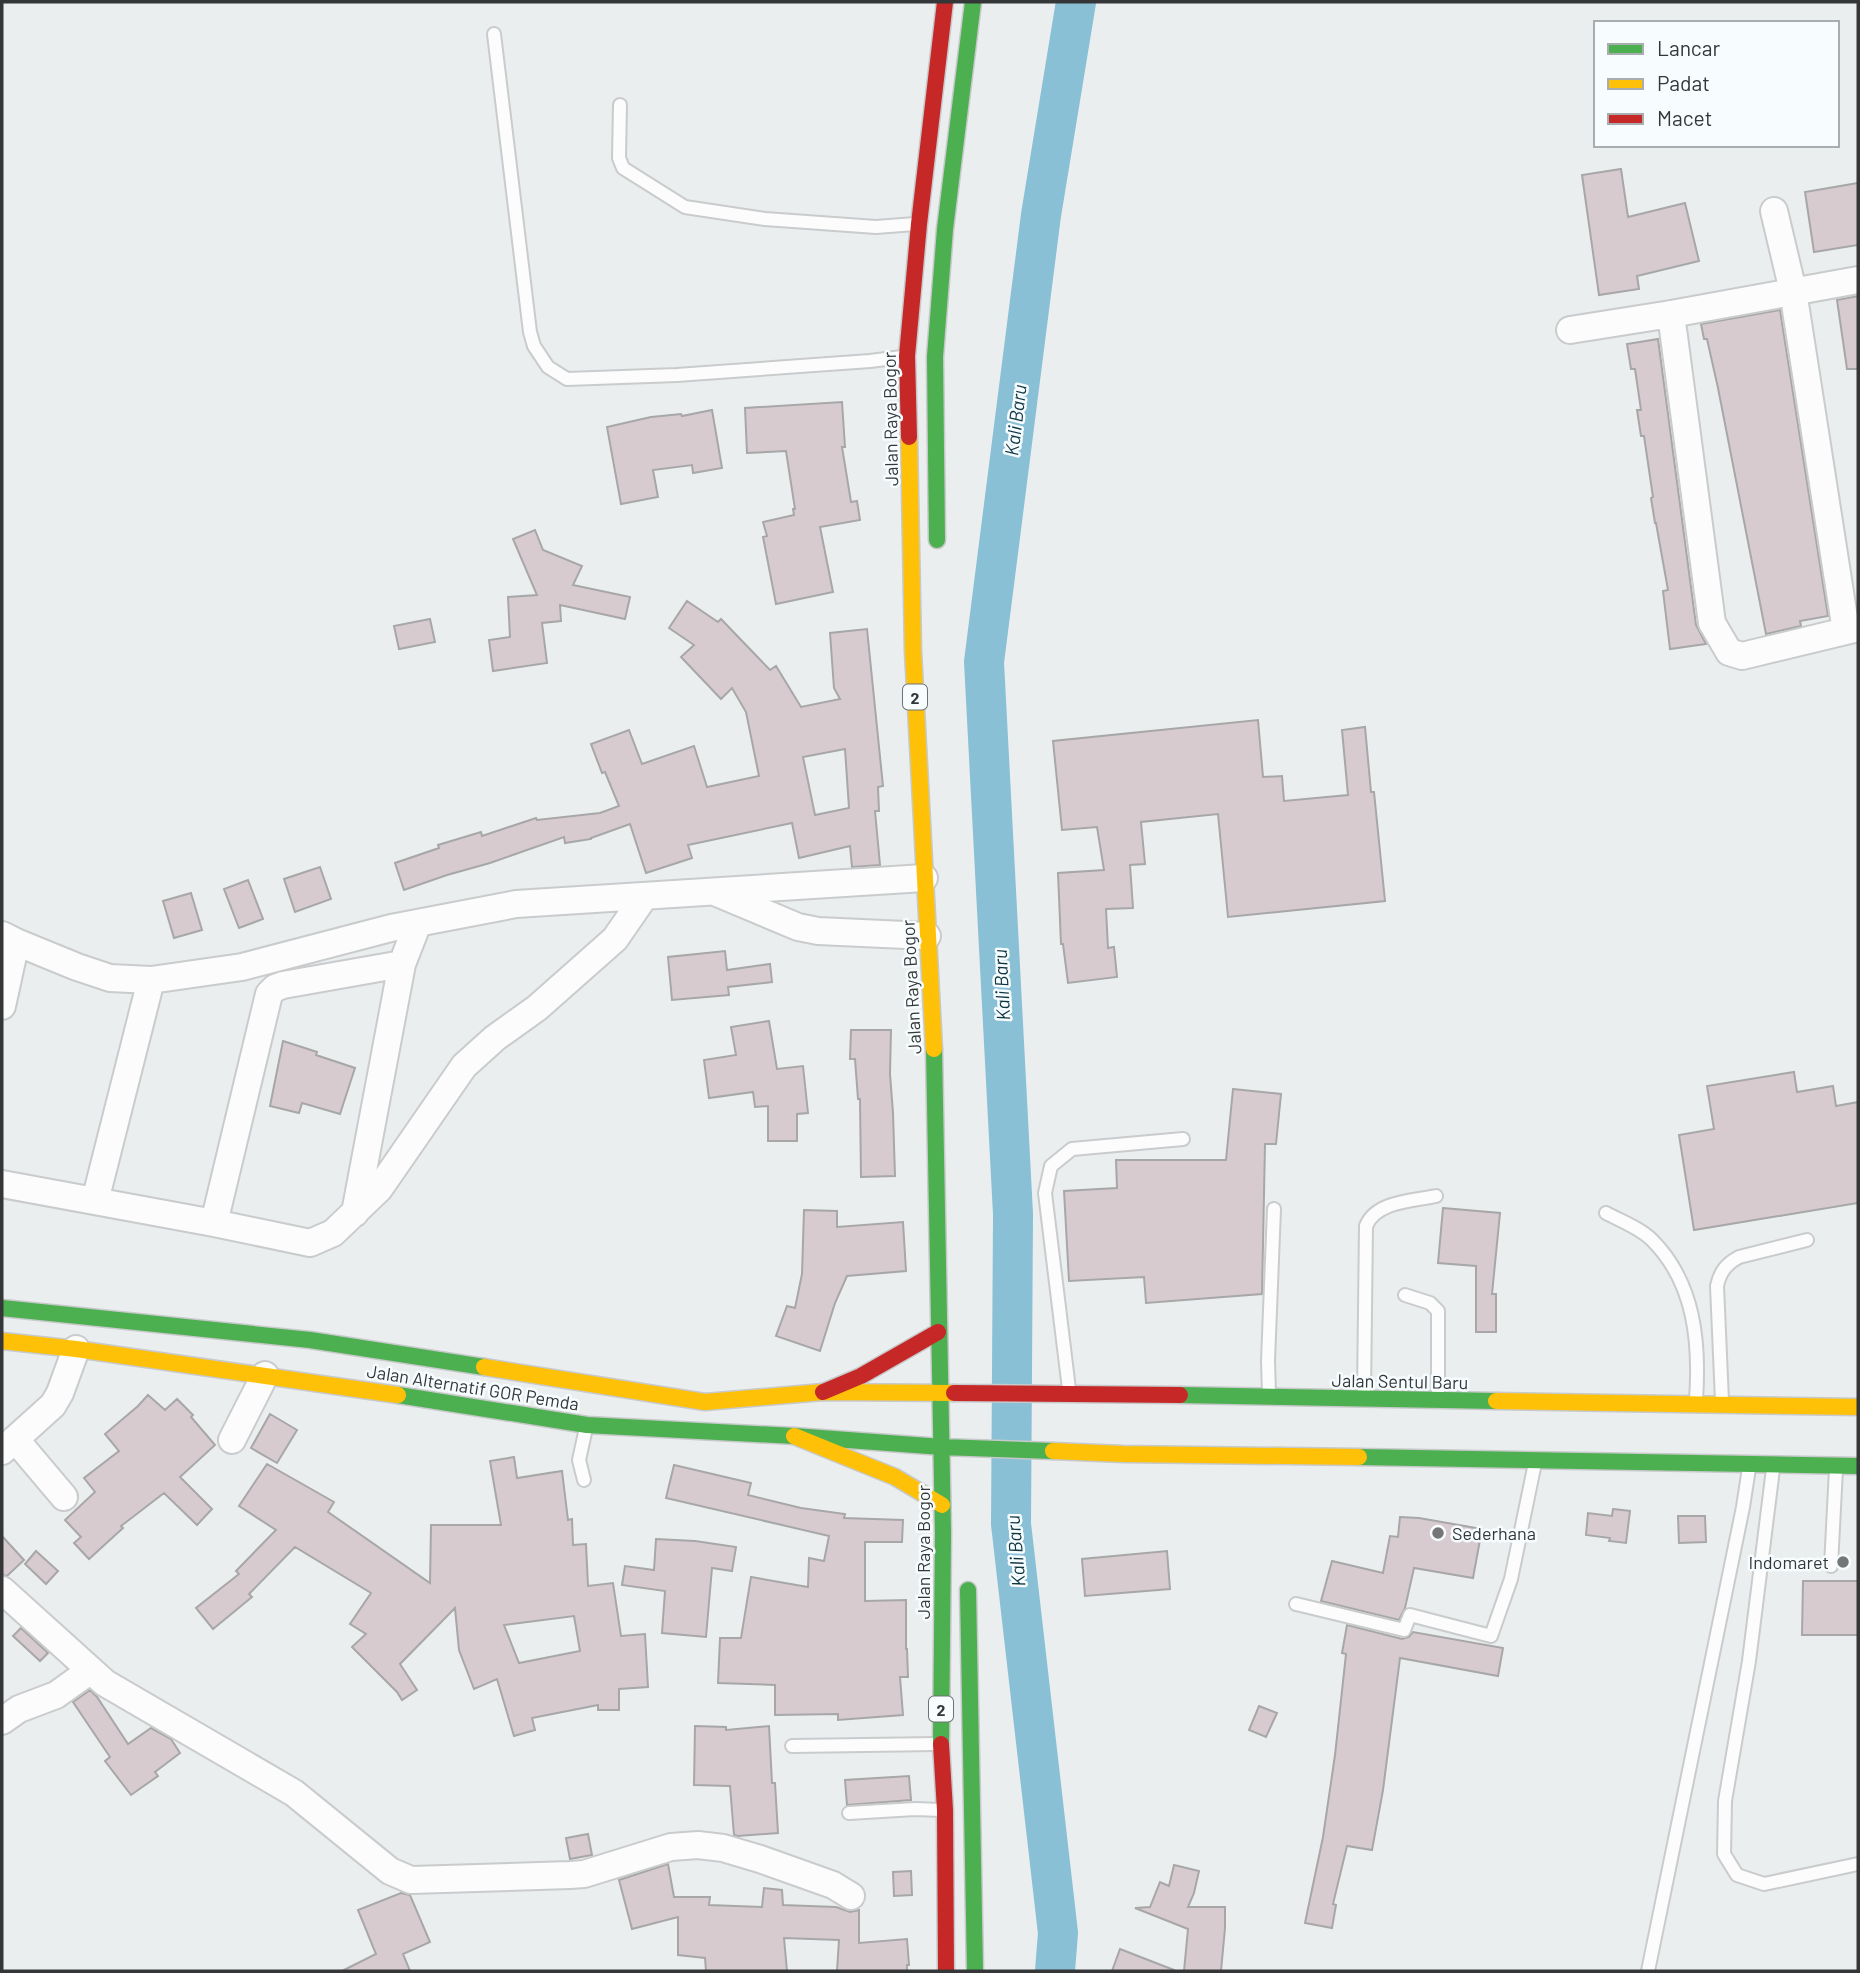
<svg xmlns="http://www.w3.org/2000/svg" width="1860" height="1973" viewBox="0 0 1860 1973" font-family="Barlow,sans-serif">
<rect width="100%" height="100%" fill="#ebeeef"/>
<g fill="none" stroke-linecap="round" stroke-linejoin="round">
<path stroke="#89c0d5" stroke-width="40" d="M 1055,1971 L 1058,1933 L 1011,1524 L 1013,1214 L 984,662 L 1041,215 L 1076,2"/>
</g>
<path fill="#d8cbcf" stroke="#a7a7a8" stroke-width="2" fill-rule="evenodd" d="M 1621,169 L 1628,217 L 1685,203 L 1699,261 L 1637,276 L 1639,289 L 1599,295 L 1582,175 Z
M 1858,183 L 1858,245 L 1814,252 L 1805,192 Z
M 1858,296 L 1858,369 L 1847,369 L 1837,300 Z
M 1780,310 L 1828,616 L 1800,621 L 1801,626 L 1766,634 L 1718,388 L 1707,339 L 1704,339 L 1701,324 Z
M 1658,339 L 1696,625 L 1706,644 L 1670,649 L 1663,591 L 1668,590 L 1656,523 L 1655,523 L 1651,498 L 1653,497 L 1644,436 L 1641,436 L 1637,410 L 1641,410 L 1635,369 L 1631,369 L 1627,344 Z
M 842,402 L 845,447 L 842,447 L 851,502 L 857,501 L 860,520 L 820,527 L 833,592 L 776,604 L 763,537 L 767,536 L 763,522 L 794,515 L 793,509 L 795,509 L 786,451 L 747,453 L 745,408 Z
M 712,410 L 722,468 L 693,473 L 692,465 L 653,470 L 658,497 L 621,504 L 607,427 L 651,417 L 681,414 L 682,416 Z
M 535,530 L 543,550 L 582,566 L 573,585 L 630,597 L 625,619 L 560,605 L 561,621 L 542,623 L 547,663 L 493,671 L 489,640 L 510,637 L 508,597 L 537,595 L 513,539 Z
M 687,601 L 718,622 L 721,619 L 770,670 L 776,666 L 801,707 L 840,699 L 834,688 L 830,633 L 867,629 L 883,786 L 878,787 L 879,811 L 875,811 L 880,865 L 852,867 L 850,846 L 799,858 L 792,823 L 688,845 L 692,858 L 646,873 L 630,824 L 591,838 L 591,839 L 565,843 L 564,837 L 490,863 L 447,875 L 404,890 L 395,863 L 439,848 L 438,845 L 481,832 L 482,836 L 536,818 L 537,820 L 600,813 L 619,806 L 605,772 L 602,773 L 591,744 L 629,730 L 642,764 L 694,746 L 707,787 L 759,776 L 746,712 L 732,688 L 721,699 L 681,657 L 694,645 L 669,628 ZM 845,749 L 849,808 L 815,815 L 803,757 Z
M 430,619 L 435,642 L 399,649 L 394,626 Z
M 1258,720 L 1263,777 L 1282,776 L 1284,801 L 1348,795 L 1342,730 L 1365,727 L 1371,792 L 1374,792 L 1385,901 L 1228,917 L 1218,814 L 1141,822 L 1145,864 L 1130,865 L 1133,908 L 1106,909 L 1108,948 L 1114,947 L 1117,977 L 1068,983 L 1063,944 L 1061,944 L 1058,873 L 1104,870 L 1097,827 L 1062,830 L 1053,741 Z
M 320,867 L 331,899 L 295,912 L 284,879 Z
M 248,880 L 263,919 L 239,928 L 224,889 Z
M 191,893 L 202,930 L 174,938 L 163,901 Z
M 725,951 L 727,970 L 770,964 L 772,982 L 728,987 L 729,995 L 672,1000 L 668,957 Z
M 769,1021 L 777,1069 L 803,1066 L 808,1113 L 797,1114 L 797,1141 L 768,1141 L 768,1106 L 755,1107 L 753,1092 L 709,1098 L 704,1060 L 736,1055 L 731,1027 Z
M 851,1030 L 891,1030 L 890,1074 L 893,1113 L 895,1176 L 861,1177 L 860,1099 L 858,1099 L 855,1059 L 850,1059 Z
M 283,1041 L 317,1052 L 316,1055 L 355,1068 L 340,1114 L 302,1103 L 299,1113 L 270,1106 Z
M 1794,1072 L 1797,1092 L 1833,1086 L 1836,1106 L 1858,1102 L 1858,1203 L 1694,1230 L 1679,1135 L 1714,1129 L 1707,1086 Z
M 1233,1089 L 1281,1094 L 1276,1144 L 1265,1144 L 1262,1294 L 1146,1303 L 1144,1277 L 1069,1281 L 1064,1191 L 1117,1188 L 1116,1160 L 1226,1160 Z
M 1443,1208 L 1500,1213 L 1492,1294 L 1496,1294 L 1496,1332 L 1476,1332 L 1476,1266 L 1438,1263 Z
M 804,1210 L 837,1211 L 837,1227 L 903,1222 L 906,1271 L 847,1276 L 835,1303 L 820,1351 L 776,1336 L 787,1306 L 795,1308 L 802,1274 Z
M 148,1395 L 165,1410 L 177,1399 L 193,1415 L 191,1417 L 215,1445 L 180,1477 L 212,1509 L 197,1525 L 164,1493 L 121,1526 L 123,1528 L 89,1559 L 74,1543 L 81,1537 L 65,1520 L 95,1492 L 84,1478 L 119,1451 L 105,1434 L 138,1406 Z
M 270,1414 L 297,1430 L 277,1463 L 251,1448 Z
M 514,1457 L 517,1478 L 562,1471 L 568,1520 L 572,1519 L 573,1545 L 586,1544 L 588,1586 L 613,1583 L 621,1636 L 645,1634 L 648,1687 L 619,1689 L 619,1710 L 598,1710 L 598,1705 L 532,1718 L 535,1730 L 514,1736 L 497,1679 L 474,1689 L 459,1650 L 455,1608 L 400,1664 L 417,1690 L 402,1700 L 397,1692 L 352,1647 L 366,1634 L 350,1624 L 371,1593 L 295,1547 L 249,1594 L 252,1597 L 213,1629 L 196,1608 L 239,1574 L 236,1571 L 276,1530 L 239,1506 L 267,1464 L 334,1502 L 328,1512 L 430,1583 L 431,1525 L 501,1525 L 490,1461 ZM 574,1616 L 580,1651 L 519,1663 L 504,1625 Z
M 674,1465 L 751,1483 L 748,1495 L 801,1508 L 845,1514 L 844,1518 L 903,1520 L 902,1542 L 865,1542 L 865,1601 L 906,1600 L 906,1649 L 907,1649 L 908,1677 L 900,1677 L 903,1715 L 838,1720 L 838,1714 L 775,1715 L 775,1685 L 718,1683 L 720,1638 L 741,1638 L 751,1577 L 808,1587 L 809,1558 L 824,1561 L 829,1536 L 666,1498 Z
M 1613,1509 L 1630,1511 L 1626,1543 L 1609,1541 L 1610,1538 L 1586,1535 L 1588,1513 L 1612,1516 Z
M 1678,1516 L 1705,1516 L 1706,1542 L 1679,1543 Z
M 1400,1517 L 1419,1518 L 1482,1529 L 1473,1578 L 1414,1568 L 1405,1608 L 1399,1620 L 1321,1601 L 1332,1561 L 1383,1573 L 1390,1536 L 1398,1537 Z
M 2,1536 L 24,1560 L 7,1576 L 2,1575 Z
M 656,1539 L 695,1541 L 736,1547 L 732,1571 L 712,1568 L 706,1637 L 662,1633 L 665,1591 L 622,1585 L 625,1566 L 654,1570 Z
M 36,1551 L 58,1571 L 46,1584 L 25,1564 Z
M 1167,1551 L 1170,1589 L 1085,1596 L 1082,1559 Z
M 1803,1581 L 1858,1581 L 1858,1635 L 1802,1635 Z
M 1347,1625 L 1402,1639 L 1409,1637 L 1413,1632 L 1503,1648 L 1498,1676 L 1400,1658 L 1383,1790 L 1372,1850 L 1347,1846 L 1333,1904 L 1336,1905 L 1332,1928 L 1305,1923 L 1323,1837 L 1335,1755 L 1346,1654 L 1342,1653 Z
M 21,1628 L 48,1653 L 40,1661 L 13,1636 Z
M 90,1690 L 97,1697 L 128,1744 L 151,1728 L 171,1739 L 180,1753 L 155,1772 L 158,1776 L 131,1795 L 105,1761 L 110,1757 L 73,1702 Z
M 1259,1706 L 1277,1713 L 1266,1737 L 1249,1730 Z
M 695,1726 L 726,1727 L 726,1730 L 769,1726 L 772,1783 L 775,1783 L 778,1833 L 738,1836 L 734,1835 L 730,1786 L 694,1785 Z
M 909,1776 L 911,1800 L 847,1805 L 845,1780 Z
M 588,1834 L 592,1855 L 570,1859 L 566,1838 Z
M 668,1864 L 674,1897 L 710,1897 L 709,1905 L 762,1907 L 764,1888 L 782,1890 L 783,1905 L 836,1907 L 850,1912 L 859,1910 L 859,1943 L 907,1939 L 909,1965 L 907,1965 L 907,1971 L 837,1971 L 839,1940 L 784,1938 L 787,1971 L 706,1971 L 705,1958 L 678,1955 L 678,1917 L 632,1929 L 619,1880 Z
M 1174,1865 L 1199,1871 L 1194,1893 L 1188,1907 L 1225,1907 L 1225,1928 L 1221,1971 L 1184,1971 L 1188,1929 L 1135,1908 L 1150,1907 L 1160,1882 L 1169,1886 Z
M 911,1871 L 912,1895 L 894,1896 L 893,1872 Z
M 401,1893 L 410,1895 L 430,1942 L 403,1954 L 410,1971 L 342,1971 L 376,1954 L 358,1910 Z
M 1120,1949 L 1174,1970 L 1174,1971 L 1112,1971 Z"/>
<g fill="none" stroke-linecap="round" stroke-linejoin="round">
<defs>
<path id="lane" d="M 494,34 L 530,332 L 534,346 L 548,367 L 567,379 L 677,375 L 870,361 L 902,357
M 620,105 L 619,158 L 623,168 L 685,207 L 765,219 L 876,227 L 915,224
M 1606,1213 C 1621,1221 1640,1228 1652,1240 C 1695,1283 1700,1343 1696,1400
M 1405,1295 L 1430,1303 L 1438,1311 L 1438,1395
M 1069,1389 L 1045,1193 L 1051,1166 L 1072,1149 L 1183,1139
M 1269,1394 L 1268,1361 L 1274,1209
M 1364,1394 L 1366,1226 C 1376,1201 1413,1201 1436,1196
M 1722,1401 L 1717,1286 C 1720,1272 1726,1264 1739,1257 L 1807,1240
M 1773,1469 L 1749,1661 L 1725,1801 L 1724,1854 L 1737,1875 L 1764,1884 L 1858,1864
M 584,1480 L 579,1460 L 586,1428
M 1831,1566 L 1836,1469
M 1296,1604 L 1404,1630 L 1410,1615 L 1491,1636 L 1511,1579 L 1535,1463
M 792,1746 L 937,1744
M 849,1813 L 915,1809 L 941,1810
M 1648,1971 L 1743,1507 L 1749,1468"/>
<path id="street" d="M 1774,211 L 1793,291 L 1846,631
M 1671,314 L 1712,623 L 1729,652 L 1742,656 L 1858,628
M 1570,330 L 1671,314 L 1858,280
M 717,893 L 798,927 L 818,931 L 927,936
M 2,935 L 16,942 L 77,967 L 110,978 L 151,980 L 242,967 L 391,928 L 516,904 L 924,878
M 402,964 L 283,985 L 275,988 L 269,994 L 214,1223 L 310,1243 L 333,1233 L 379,1189 L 464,1066 L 495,1038 L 537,1008 L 615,939 L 644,897
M 2,1006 L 16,942
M 2,1184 L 214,1223
M 95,1201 L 151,980
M 355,1213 L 402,964 L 418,923
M 15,1439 L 64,1497
M 232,1440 L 265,1375
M 2,1451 L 53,1405 L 60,1393 L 76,1349
M 2,1590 L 105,1683 L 294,1793 L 390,1871 L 411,1880 L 570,1875 L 584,1874 L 671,1847 L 698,1845 L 723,1848 L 760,1859 L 833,1885 L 851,1896
M 2,1721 L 19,1709 L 56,1695 L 91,1670"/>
<path id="fast" d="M 937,540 L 935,357 L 945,229 L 973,2
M 934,1049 L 943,1533 L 941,1744
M 2,1308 L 310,1340 L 484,1367
M 398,1395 L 587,1425 L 794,1436 L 942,1447 L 1053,1451
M 1180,1395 L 1496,1401
M 1359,1457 L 1858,1466
M 968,1590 L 975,1971"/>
<path id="slow" d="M 909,437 L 913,651 L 934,1049
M 2,1341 L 76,1349 L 398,1395
M 484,1367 L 705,1402 L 823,1392 L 954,1393
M 1496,1401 L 1858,1407
M 794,1436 L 895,1477 L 942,1505
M 1053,1451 L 1123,1454 L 1359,1457"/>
<path id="jam" d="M 909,437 L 907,356 L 919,224 L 945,2
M 823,1392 L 861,1376 L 938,1332
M 954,1393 L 1180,1395
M 941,1744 L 945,1810 L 946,1971"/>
</defs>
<use href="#lane" stroke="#c9cbcc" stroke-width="16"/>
<use href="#street" stroke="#c9cbcc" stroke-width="30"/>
<use href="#fast" stroke="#c7c9ca" stroke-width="19"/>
<use href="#slow" stroke="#c7c9ca" stroke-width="19"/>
<use href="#jam" stroke="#c7c9ca" stroke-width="19"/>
<use href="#lane" stroke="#fcfcfd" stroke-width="12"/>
<use href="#street" stroke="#fcfcfd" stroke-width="26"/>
<use href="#fast" stroke="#4caf50" stroke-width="16"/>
<use href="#slow" stroke="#ffc107" stroke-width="16"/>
<use href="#jam" stroke="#c62828" stroke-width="16"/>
</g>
<g fill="#747677" stroke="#f7fdff" stroke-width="2.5">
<circle cx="1438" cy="1533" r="7"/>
<circle cx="1843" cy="1562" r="7"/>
</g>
<g text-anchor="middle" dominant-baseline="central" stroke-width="5" stroke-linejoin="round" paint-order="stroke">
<g fill="#f7fdff" stroke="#6e7273" stroke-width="2">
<rect x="903" y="684.5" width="24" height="25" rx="5"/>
<rect x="929" y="1696.5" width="24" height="25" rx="5"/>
</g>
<g font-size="16" font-weight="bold" fill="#343637">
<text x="915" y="697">2</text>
<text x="941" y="1709">2</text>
</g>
<g font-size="18" fill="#343637" stroke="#f7fdff">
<text transform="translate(890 419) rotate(-91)">Jalan Raya Bogor</text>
<text transform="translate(911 987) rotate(-93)">Jalan Raya Bogor</text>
<text transform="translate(1400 1381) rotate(1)">Jalan Sentul Baru</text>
<text transform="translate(473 1387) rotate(9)">Jalan Alternatif GOR Pemda</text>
<text transform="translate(923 1552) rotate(-90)">Jalan Raya Bogor</text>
</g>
<g font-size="18" fill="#343637" stroke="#f7fdff" text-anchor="start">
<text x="1452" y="1533">Sederhana</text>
<text x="1829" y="1562" text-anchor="end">Indomaret</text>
</g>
<g font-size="19" font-style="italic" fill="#0f3541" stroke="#f7fdff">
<text transform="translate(1015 420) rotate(-83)">Kali Baru</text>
<text transform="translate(1001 985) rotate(-93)">Kali Baru</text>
<text transform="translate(1015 1551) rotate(-95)">Kali Baru</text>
</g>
</g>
<rect width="1860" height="1973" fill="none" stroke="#343637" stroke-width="7"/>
<rect x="1594" y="21" width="245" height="126" fill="#f7fdff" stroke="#a9adaf" stroke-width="2"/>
<rect x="1608" y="44" width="35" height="10" fill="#4caf50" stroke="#a9adaf" stroke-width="2"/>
<text x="1657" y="56" font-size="21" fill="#343637">Lancar</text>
<rect x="1608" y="79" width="35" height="10" fill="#ffc107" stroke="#a9adaf" stroke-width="2"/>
<text x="1657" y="91" font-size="21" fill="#343637">Padat</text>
<rect x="1608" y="114" width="35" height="10" fill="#c62828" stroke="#a9adaf" stroke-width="2"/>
<text x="1657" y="126" font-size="21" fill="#343637">Macet</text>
</svg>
